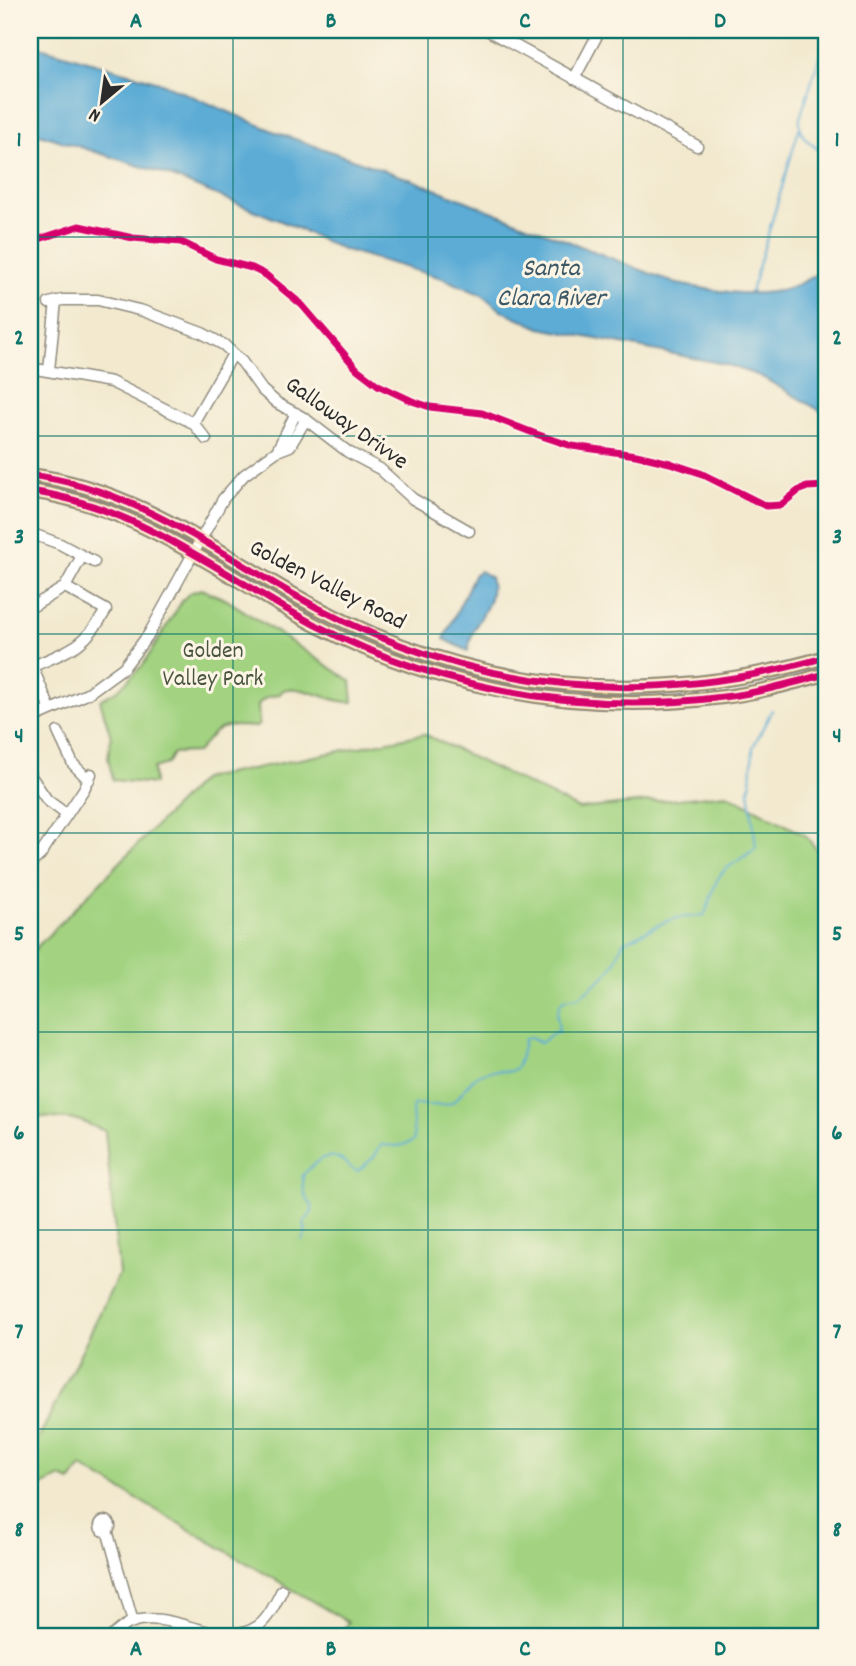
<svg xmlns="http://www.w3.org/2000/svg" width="856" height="1666" viewBox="0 0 856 1666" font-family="Dekko,sans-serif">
<rect width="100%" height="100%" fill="#fcf5e5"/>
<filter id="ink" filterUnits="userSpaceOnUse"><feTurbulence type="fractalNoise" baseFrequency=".0143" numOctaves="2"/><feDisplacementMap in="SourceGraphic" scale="14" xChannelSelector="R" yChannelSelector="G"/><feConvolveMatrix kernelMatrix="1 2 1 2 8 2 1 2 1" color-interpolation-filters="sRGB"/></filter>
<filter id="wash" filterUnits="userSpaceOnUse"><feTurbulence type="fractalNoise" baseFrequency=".00686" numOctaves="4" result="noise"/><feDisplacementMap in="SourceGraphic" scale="28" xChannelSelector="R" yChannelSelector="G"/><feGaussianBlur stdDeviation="1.57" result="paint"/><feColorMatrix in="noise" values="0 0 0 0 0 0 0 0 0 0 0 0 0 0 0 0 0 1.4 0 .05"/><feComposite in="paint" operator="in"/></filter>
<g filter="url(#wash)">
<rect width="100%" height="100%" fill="#f2e9cf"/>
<path fill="#a3d381" stroke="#677f56" stroke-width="2" d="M 201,589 L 227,600 L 351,681 L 353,702 C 334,704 306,686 287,689 C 277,691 286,692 277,695 C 268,697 265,696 258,705 L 259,724 L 256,727 C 238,726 221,722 208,739 C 204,744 202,748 197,752 L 173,753 L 167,764 L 153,768 L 154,784 L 113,780 L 108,758 L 111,737 L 100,700 L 118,690 L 143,665 L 182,601 L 189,593 Z
M 424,734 L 579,809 L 727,794 L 805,835 L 826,861 L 826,1636 L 340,1636 L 348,1622 L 82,1467 L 70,1481 L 61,1477 L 30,1491 L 30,1456 L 119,1274 L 105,1131 L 78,1120 L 30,1116 L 30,954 L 202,779 Z"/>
<path fill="#5cacd6" stroke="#446c80" stroke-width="2" d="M 30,44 L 159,82 L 278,133 L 415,181 L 677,284 C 713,290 757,300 792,287 C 804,282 815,275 826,269 L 826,414 L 760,376 L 724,364 L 540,328 L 501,310 L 482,295 L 442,278 L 342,249 L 288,224 L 165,174 L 30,131 Z
M 480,571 L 490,577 C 496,599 483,612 474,630 C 471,636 469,646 468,651 L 444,639 L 474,575 Z"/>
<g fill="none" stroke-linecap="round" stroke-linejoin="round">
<path stroke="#5cacd6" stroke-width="2" d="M 826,36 L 800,118 C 798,141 813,142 826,157
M 751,292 L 799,129
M 302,1240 L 306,1234 L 304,1223 L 312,1212 L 312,1205 C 303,1198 303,1186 303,1175 C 315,1163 326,1149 343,1161 C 348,1165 351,1169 358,1171 L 374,1157 L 381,1145 L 398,1146 L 410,1143 L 414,1140 L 412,1108 L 415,1104 C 425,1104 437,1107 448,1104 C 462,1100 466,1080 480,1074 C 510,1062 516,1090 524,1040 L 530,1037 L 541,1043 L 554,1032 L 559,1032 L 557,1015 L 560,1004 L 565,999 L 579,997 L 606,975 L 614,964 L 623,942 L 665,922 L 677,918 L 704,915 C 712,902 712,881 725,870 C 735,861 747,857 756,847 L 749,790 L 751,782 L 753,747 L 772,710"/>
</g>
</g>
<g filter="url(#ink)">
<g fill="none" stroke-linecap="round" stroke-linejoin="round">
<defs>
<path id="minor" d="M 487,30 L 697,146
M 574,79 L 600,30
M 49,303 L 63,300 L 98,300 L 143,311 L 202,333 L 224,345 L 242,362 L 262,390 L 277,403 L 304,418 L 348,452 L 380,469 L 413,499 L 469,531
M 30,368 L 111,382 L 193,423 L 206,439
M 49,370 L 56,301
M 193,423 L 233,354
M 277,451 L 296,413
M 30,533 L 60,544 L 94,562
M 65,587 L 82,556
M 30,608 L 65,587
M 30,661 L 50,709
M 33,666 C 70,650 85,647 106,610 L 65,587
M 30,719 L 87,694 L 124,667 L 149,634 L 223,499 L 244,475 L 277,451 L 290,446 L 306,419
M 58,732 L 73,764 L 89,780
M 30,775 L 47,800 L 66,814
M 30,864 L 40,855 L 84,789 L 91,774
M100 1526a5 5 0 1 1 10 0a5 5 0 1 1-10 0Z
M 107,1530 L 133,1622
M 112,1636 C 118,1632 123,1626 130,1623 C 171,1606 219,1653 258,1626 C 269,1618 276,1602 282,1590"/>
<path id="major" d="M 30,475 C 128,487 206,544 289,592 C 458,690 638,712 826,657
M 30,491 C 129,505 204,561 288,610 C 420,686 571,717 723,697 C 758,693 792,683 826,674"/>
</defs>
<use href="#minor" stroke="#8e8a7d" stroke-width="13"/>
<use href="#major" stroke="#8e8a7d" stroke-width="16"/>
<use href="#minor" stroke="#fff" stroke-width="10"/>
<use href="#major" stroke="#f3c26a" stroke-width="12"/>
<defs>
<path id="cycleway" d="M 30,242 L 79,226 L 133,238 L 181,242 L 216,259 L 252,268 L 266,275 L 302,305 L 357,369 L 378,385 L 412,401 L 430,407 L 482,413 L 536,434 L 572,446 L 636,455 L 670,463 L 700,473 L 766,506 L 781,505 L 798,491 L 807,487 L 826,486
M 30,475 C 128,487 206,544 289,592 C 458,690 638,712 826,657
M 30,491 C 129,505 204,561 288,610 C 420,686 571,717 723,697 C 758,693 792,683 826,674"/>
</defs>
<use href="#cycleway" stroke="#fcf5e5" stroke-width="11"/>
<use href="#cycleway" stroke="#d6006c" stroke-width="7"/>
</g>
</g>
<path fill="none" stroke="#0f766e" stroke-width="2" stroke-opacity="0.55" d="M 233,30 L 233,1636M 428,30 L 428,1636M 623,30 L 623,1636M 30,237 L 826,237M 30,436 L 826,436M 30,634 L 826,634M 30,833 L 826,833M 30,1032 L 826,1032M 30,1230 L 826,1230M 30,1429 L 826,1429"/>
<g text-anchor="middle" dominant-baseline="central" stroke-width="6" stroke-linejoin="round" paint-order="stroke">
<g font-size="24" fill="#2b2b2b" stroke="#fcf5e5">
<text transform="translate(346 424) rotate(35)">Galloway Drivve</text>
<text transform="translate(327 586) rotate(27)">Golden Valley Road</text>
</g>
<g font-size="24" fill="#495540" stroke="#fcf5e5">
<text x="213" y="652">Golden<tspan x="213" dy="28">Valley Park</tspan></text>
</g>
<g font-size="26" font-style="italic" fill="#3c5867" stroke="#fcf5e5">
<text x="551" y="269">Santa<tspan x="551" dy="30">Clara River</tspan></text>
</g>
</g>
<rect width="856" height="1666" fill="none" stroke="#fcf5e5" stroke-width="77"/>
<g transform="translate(102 102) rotate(209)" stroke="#fcf5e5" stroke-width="5" paint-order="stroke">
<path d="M0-5L12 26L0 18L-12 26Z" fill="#2b2b2b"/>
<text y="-10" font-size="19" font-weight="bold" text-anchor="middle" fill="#2b2b2b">N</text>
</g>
<rect x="38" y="38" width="780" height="1590" fill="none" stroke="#0f766e" stroke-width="2.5"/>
<g font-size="23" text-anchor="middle" font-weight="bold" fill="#0f766e">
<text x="136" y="27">A</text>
<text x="331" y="27">B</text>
<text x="525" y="27">C</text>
<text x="720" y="27">D</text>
<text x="19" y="146">1</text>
<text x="837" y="146">1</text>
<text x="19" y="344">2</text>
<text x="837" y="344">2</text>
<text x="19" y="543">3</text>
<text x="837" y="543">3</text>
<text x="19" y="742">4</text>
<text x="837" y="742">4</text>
<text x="19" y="940">5</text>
<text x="837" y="940">5</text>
<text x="19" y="1139">6</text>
<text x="837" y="1139">6</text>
<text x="19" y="1338">7</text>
<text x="837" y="1338">7</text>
<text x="19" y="1536">8</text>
<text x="837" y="1536">8</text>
<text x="136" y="1655">A</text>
<text x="331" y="1655">B</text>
<text x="525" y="1655">C</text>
<text x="720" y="1655">D</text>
</g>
</svg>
